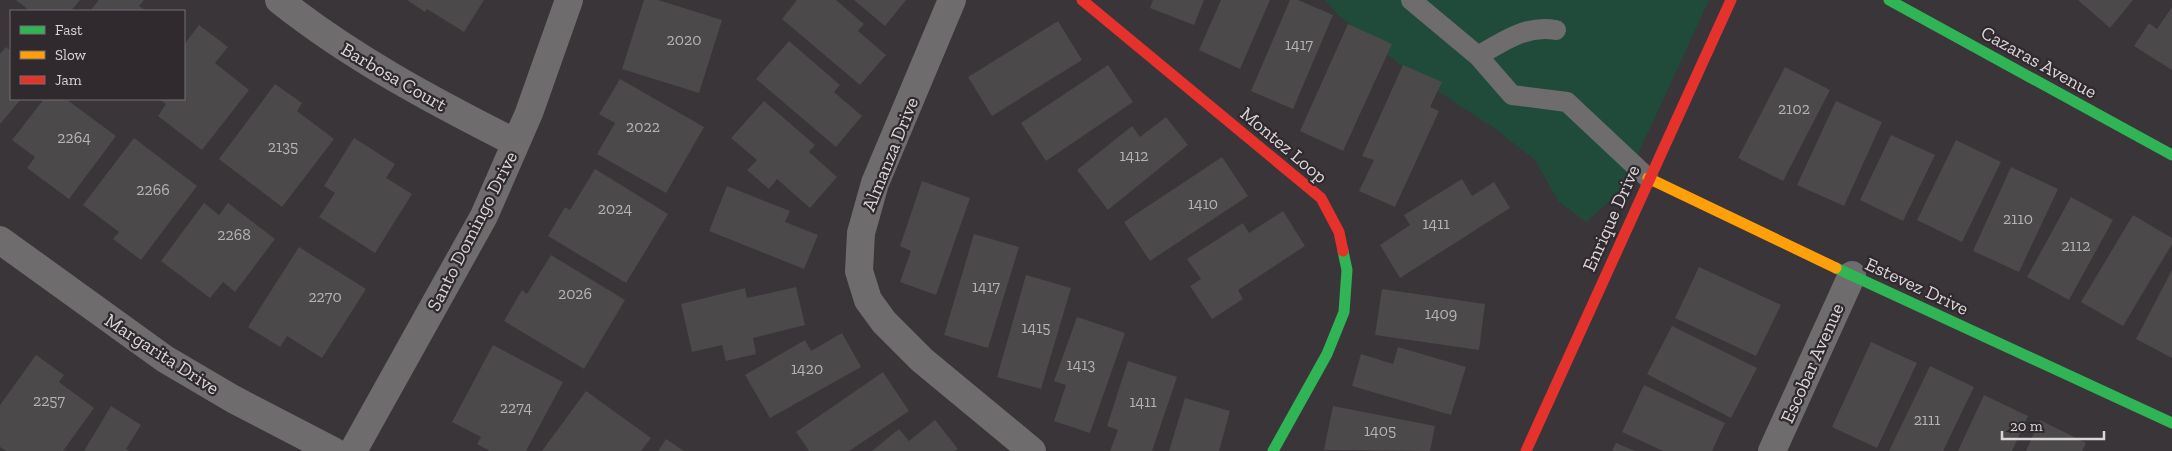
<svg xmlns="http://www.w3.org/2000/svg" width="2172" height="451" viewBox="0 0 2172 451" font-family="'Zilla Slab',serif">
<rect width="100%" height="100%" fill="#393538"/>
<path fill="#204b3b" d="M 1325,0 L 1709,0 L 1621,191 L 1586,222 L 1558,201 L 1535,160 L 1494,128 L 1413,75 L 1338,15 Z"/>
<path fill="#4c494a" d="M 16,0 L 80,0 L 71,11 L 30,11 Z
M 99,0 L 144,0 L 139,6 L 146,11 L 90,11 Z
M 407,0 L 484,0 L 464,32 L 427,9 L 425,12 Z
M 644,0 L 658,0 L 722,20 L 699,93 L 622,69 Z
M 797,0 L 836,0 L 864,24 L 858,31 L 886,55 L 860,85 L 782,19 Z
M 854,0 L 906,0 L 885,26 Z
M 1153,0 L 1204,0 L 1194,25 L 1150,8 Z
M 1221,0 L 1270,0 L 1240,69 L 1199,50 Z
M 1290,0 L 1298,0 L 1333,15 L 1293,109 L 1251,91 Z
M 2078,0 L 2133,0 L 2110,28 Z
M 2172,7 L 2172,70 L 2134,46 L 2149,23 L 2157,29 Z
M 1058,21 L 1082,60 L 992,116 L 968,77 Z
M 1348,24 L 1392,44 L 1343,151 L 1300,131 Z
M 199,25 L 228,47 L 215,63 L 249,90 L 202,150 L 158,116 L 166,104 L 159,99 L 184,99 L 184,45 Z
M 789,41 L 840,85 L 834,92 L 862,116 L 836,147 L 756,79 Z
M 6,47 L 11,51 L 11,99 L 21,99 L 0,124 L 0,54 Z
M 1108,65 L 1133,102 L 1046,161 L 1021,123 Z
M 1403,65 L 1442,82 L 1430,107 L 1439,111 L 1395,207 L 1359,191 L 1374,160 L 1362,156 Z
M 1785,67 L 1830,90 L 1783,181 L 1738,158 Z
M 620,79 L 704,127 L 666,193 L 597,154 L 615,123 L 599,114 Z
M 275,84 L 302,103 L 297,111 L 334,139 L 282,207 L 219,159 Z
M 44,99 L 66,99 L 116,136 L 69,199 L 27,168 L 35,157 L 12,140 Z
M 764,101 L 815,145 L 809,152 L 837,177 L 810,208 L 777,179 L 769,189 L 747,170 L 757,160 L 731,138 Z
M 1836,101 L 1882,122 L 1844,206 L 1797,185 Z
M 1166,117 L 1188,145 L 1108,210 L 1077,170 L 1132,126 L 1140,137 Z
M 1891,135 L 1935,155 L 1903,221 L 1860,200 Z
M 134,138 L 197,186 L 141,260 L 113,239 L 119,232 L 83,205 Z
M 354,138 L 395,164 L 386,178 L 412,194 L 375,253 L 319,217 L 335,193 L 324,186 Z
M 1956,140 L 2001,162 L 1962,242 L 1917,220 Z
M 1222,157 L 1248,196 L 1150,261 L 1124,222 Z
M 2011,167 L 2058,189 L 2019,272 L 1973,251 Z
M 595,169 L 668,214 L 626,283 L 548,236 L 565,207 L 570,210 Z
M 1462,179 L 1472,196 L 1494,182 L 1510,208 L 1400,278 L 1380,245 L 1410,225 L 1404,215 Z
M 922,181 L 970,198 L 936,295 L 900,282 L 911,251 L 900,246 Z
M 727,186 L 790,211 L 785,222 L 818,235 L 804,269 L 709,231 Z
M 2071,197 L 2113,220 L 2069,300 L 2027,277 Z
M 204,203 L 219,215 L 228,203 L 275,239 L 235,292 L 223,282 L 210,298 L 161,261 Z
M 1283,211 L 1305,246 L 1238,290 L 1243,299 L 1212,319 L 1190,286 L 1201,279 L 1187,259 L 1243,223 L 1249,233 Z
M 2133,215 L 2172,238 L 2172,244 L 2123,326 L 2081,302 Z
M 974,234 L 1019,247 L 988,348 L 944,335 Z
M 299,247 L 366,289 L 322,358 L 287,336 L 280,347 L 248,327 Z
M 551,255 L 625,300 L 584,369 L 504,321 L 522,290 L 527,294 Z
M 1699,267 L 1781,305 L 1756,356 L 1675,318 Z
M 2172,270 L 2172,358 L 2136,339 Z
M 1026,275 L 1071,288 L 1041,389 L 997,377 Z
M 796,287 L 805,325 L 753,338 L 756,354 L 726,361 L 722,345 L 692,352 L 681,304 L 745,288 L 747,298 Z
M 1382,289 L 1485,304 L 1479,350 L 1375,335 Z
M 1077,317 L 1125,333 L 1090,433 L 1054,421 L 1066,385 L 1054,381 Z
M 1672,326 L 1757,368 L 1731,418 L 1647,374 Z
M 842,333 L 861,367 L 770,418 L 745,375 L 805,340 L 811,351 Z
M 1871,342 L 1917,363 L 1877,448 L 1832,427 Z
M 493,345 L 563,382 L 526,451 L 490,451 L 477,444 L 481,437 L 452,422 Z
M 1398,347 L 1466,367 L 1451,415 L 1352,386 L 1361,354 L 1393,364 Z
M 36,355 L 64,375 L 59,382 L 94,408 L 63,451 L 6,451 L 0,447 L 0,405 Z
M 1128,361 L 1177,377 L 1152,451 L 1110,451 L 1118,430 L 1107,426 Z
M 1930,366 L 1974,387 L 1943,451 L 1889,451 Z
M 883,372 L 909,411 L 849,451 L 809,451 L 796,432 Z
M 1644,385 L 1725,423 L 1712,451 L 1663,451 L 1622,432 Z
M 586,391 L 651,438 L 641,451 L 542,451 Z
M 1984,395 L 2028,416 L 2012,451 L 1958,451 Z
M 1185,398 L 1230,411 L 1219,451 L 1169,451 Z
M 111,406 L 141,425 L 126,449 L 129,451 L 84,451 Z
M 1333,406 L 1435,426 L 1430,451 L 1324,450 Z
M 935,420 L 958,449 L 955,451 L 872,451 L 899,429 L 909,441 Z
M 2040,420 L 2086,443 L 2082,451 L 2026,451 Z
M 666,439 L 684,451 L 658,451 Z
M 1616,443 L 1635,451 L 1612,451 Z"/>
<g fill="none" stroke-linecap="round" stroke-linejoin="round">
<path stroke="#6f6c6e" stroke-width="20" d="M 1411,0 L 1478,56 L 1512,95 L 1567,102 L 1648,178
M 1478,56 C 1504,41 1525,25 1556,30"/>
<path stroke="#6f6c6e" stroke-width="28" d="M 279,0 C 352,58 433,101 516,143
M 952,0 L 875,183 L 861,233 L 859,271 L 868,300 L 884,322 L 922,360 L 1032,451
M 0,240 L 165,359 L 233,399 L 333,451
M 353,451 L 484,216 L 529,113 L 569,0
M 1772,451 L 1852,275"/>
<path stroke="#30b455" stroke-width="11" d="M 1889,0 L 2172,155
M 1836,268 L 2172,423
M 1273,451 L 1327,354 L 1344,312 L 1347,270 L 1343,251"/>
<path stroke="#ff9f0a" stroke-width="11" d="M 1648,178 L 1836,268"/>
<path stroke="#e5322d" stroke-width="11" d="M 1082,0 L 1321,198 L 1339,232 L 1343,251
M 1526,451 L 1731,0"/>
</g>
<g text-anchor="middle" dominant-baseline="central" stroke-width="4.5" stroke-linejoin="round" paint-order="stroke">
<g font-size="16" fill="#b6b3b5">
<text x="684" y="39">2020</text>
<text x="1299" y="44">1417</text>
<text x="1794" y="108">2102</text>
<text x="643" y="126">2022</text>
<text x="74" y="137">2264</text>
<text x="283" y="146">2135</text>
<text x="1134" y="155">1412</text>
<text x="153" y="189">2266</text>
<text x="1203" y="203">1410</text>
<text x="615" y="208">2024</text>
<text x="2018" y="218">2110</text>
<text x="1436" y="223">1411</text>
<text x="234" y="234">2268</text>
<text x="2076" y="245">2112</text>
<text x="986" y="286">1417</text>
<text x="575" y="293">2026</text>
<text x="325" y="296">2270</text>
<text x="1441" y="313">1409</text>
<text x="1036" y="327">1415</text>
<text x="1081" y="364">1413</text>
<text x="807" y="368">1420</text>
<text x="49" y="400">2257</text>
<text x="1143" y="401">1411</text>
<text x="516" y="407">2274</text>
<text x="1927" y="419">2111</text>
<text x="1380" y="430">1405</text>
</g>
<g font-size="19" fill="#dad6d9" stroke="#302a2f">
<text transform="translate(2039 62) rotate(29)">Cazaras Avenue</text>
<text transform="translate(394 77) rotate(30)">Barbosa Court</text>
<text transform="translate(1284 145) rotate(40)">Montez Loop</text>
<text transform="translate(890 154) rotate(-68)">Almanza Drive</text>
<text transform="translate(1611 218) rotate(-66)">Enrique Drive</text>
<text transform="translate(472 231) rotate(-63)">Santo Domingo Drive</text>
<text transform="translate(1917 286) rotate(25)">Estevez Drive</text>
<text transform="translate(162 354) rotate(33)">Margarita Drive</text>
<text transform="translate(1812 363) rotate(-66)">Escobar Avenue</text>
</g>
</g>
<rect x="10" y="10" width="175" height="90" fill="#302a2f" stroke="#746f73"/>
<rect x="20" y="26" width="25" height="8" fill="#30b455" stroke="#746f73"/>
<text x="55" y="35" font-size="15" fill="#dad6d9">Fast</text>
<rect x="20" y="51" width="25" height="8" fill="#ff9f0a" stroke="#746f73"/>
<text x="55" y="60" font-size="15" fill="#dad6d9">Slow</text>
<rect x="20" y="76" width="25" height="8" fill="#e5322d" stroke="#746f73"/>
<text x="55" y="85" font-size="15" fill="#dad6d9">Jam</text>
<path d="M2002 431v8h102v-8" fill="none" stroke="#dad6d9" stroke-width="2.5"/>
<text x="2010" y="431" font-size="15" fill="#dad6d9" stroke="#302a2f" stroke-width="4" paint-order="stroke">20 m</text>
</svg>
